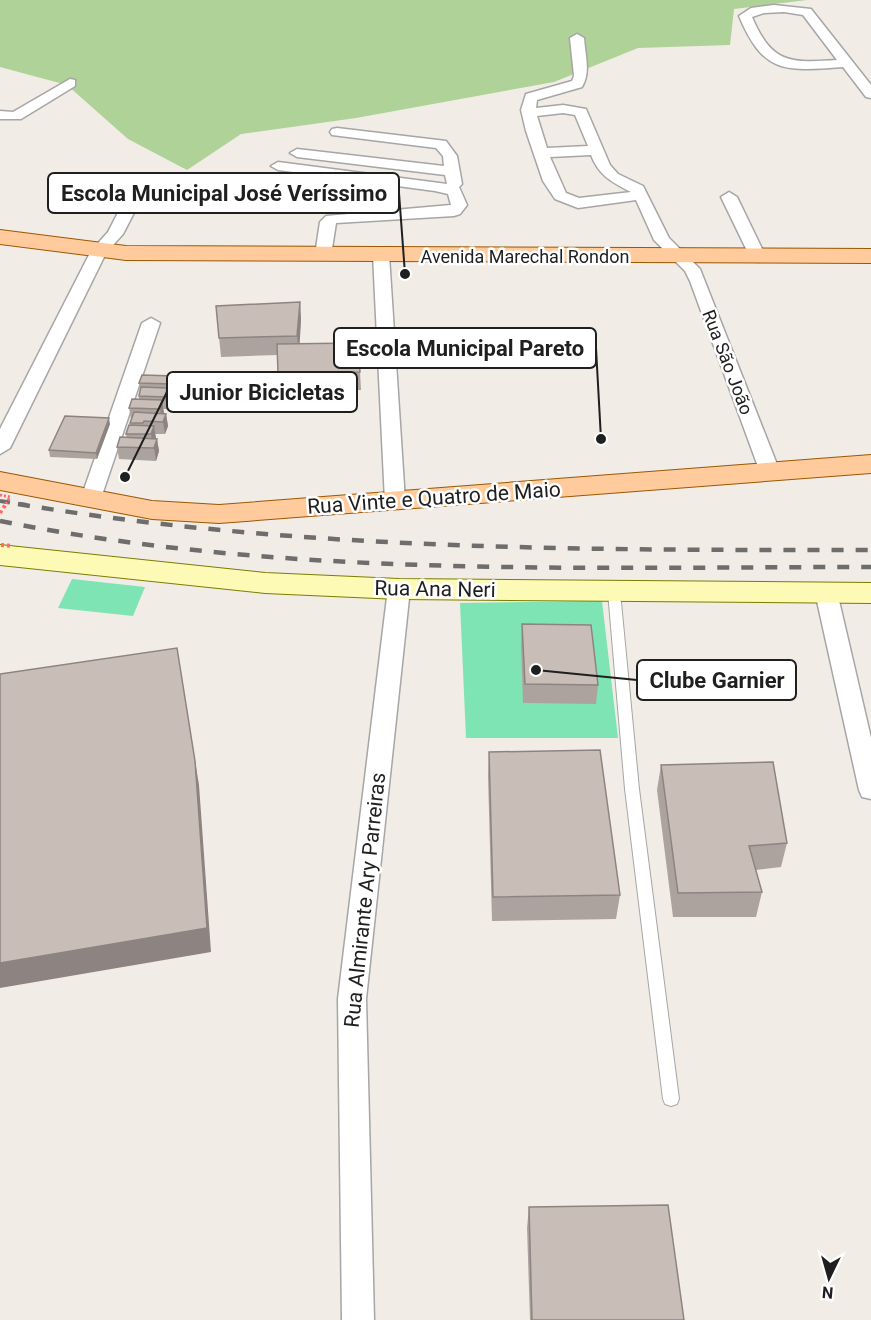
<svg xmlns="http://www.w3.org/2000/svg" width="871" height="1320" viewBox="0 0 871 1320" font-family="Roboto,sans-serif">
<rect width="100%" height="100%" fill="#f1ece5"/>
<path fill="#aed297" d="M 0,0 L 807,0 L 734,9 L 730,45 L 638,48 L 554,82 L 356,118 L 241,134 L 187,170 L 128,139 L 67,85 L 0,67 Z"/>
<path fill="#7fe4b3" d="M 72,579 L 145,587 L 133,616 L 58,608 Z
M 602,601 L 618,738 L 466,738 L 460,603 Z"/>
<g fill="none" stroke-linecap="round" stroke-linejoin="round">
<defs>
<path id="lane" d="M 614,588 L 620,592 L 639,789 L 679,1099 L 677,1104 L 671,1106 L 665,1104 L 663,1099 L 625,789 L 608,592 Z"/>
<path id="street" d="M 774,5 L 811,9 L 871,85 L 871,98 L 866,97 L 843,67 C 785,71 764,75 739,16 L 751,8 ZM 784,12 L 803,15 L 837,60 C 790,63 772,64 752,17 L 764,13 Z
M 577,34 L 584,38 C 585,55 591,72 582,87 L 537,100 L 536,108 L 563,105 L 586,109 L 610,165 L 618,174 L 643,186 L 669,238 L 700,269 L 780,472 L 777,476 L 763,476 L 760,472 L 690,281 L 685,271 L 654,240 L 636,200 L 578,208 L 555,199 L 543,181 L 526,131 L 521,110 L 526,94 L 572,81 L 574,76 L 570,38 ZM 563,113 L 575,115 L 588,146 L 547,148 L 537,116 ZM 591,155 C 599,176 612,182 631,192 L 579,198 L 566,193 L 550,157 Z
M 70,79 L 75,80 L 75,86 L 21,119 L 0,119 L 0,111 L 13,112 Z
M 337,128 L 446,141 L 457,156 L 462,184 L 459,187 L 467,205 L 460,214 L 454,216 L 336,223 L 331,255 L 329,258 L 317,258 L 315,255 L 320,222 L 326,216 L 451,205 L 448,194 L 435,191 L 278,170 L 271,166 L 278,162 L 447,184 L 445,175 L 297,157 L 290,153 L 297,149 L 444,166 L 443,156 L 436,148 L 332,135 L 330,132 L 332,129 Z
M 143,175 L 151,180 L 123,234 L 106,253 L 10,448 L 0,454 L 0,429 L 91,251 L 108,232 L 135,180 Z
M 729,192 L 737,197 L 766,257 L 764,260 L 758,262 L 750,257 L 721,197 Z
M 381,250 L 389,255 L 405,501 L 402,505 L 388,505 L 385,501 L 373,255 Z
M 151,318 L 160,323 L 101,498 L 98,502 L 84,502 L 81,498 L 142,323 Z
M 399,582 L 407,584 L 410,589 L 366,999 L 374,1320 L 342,1320 L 338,999 L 388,589 L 391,584 Z
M 826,585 L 834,587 L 837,592 L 871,738 L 871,799 L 862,797 L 859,790 L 815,592 L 818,587 Z"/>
<path id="secondary" d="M 0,545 L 265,573 L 399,579 L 871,583 L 871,603 L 399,599 L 265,593 L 0,565 Z"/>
<path id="primary" d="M 0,230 L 126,246 L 871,249 L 871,263 L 126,260 L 0,244 Z
M 871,455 L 871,473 L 219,523 L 152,519 L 0,490 L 0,472 L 152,501 L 219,505 Z"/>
</defs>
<use href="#lane" stroke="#a6a6a6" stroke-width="2"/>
<use href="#street" stroke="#a6a6a6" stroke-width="3"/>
<use href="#secondary" stroke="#7b7d00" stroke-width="2"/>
<use href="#primary" stroke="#9b5800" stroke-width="2"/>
<use href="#lane" fill="#fff" fill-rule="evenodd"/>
<use href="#street" fill="#fff" fill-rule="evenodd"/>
<use href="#secondary" fill="#fdfab6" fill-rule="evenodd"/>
<use href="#primary" fill="#ffca9c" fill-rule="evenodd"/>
<path stroke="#6d6d6d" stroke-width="4" stroke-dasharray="10 10" stroke-linecap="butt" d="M 0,501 L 27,505"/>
<path stroke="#6d6d6d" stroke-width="4.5" stroke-dasharray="12 12" stroke-linecap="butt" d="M 18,504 C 303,551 583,550 871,550
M 0,521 C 286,578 580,567 871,567"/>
<path stroke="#ff6968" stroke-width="3" stroke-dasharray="2 2" stroke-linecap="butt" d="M 0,495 L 10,497 L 5,505"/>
<path stroke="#ff6968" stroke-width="4" stroke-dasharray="3 3" stroke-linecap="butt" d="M 0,513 L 6,504
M 1,545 L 13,546"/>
</g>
<path fill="#ada39e" d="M 300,302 L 301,320 L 299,344 L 360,372 L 361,390 L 280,391 L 277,355 L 221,357 L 216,306 Z
M 174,376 L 176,388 L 173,397 L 169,397 L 169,400 L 167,409 L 163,409 L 164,413 L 166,414 L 168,426 L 165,434 L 155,434 L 156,439 L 157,439 L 159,451 L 156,461 L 119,459 L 117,447 L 127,438 L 126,434 L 130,425 L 131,419 L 129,408 L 139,399 L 139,396 L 140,392 L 139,383 Z
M 110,424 L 97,459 L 50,457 L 49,450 Z
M 522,624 L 598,685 L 596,704 L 523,703 L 521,644 Z
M 489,752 L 620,895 L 616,919 L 492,921 L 488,776 Z
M 661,765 L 787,843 L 781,867 L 756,870 L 762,892 L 756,917 L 673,917 L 657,790 Z
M 529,1207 L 684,1320 L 530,1320 L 527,1228 Z"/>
<path fill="#8d8481" d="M 300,302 L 301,320 L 299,355 L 297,336 Z
M 174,376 L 176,388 L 173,397 L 172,384 Z
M 167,388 L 169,400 L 167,409 L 165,397 Z
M 162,400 L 164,413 L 162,421 L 160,409 Z
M 166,414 L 168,426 L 165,434 L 163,422 Z
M 109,418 L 110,424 L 97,459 L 96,453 Z
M 154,426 L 156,438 L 153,447 L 151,434 Z
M 157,439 L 159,451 L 156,461 L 154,448 Z
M 177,648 L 199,785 L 211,952 L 0,988 L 0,963 Z"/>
<path fill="#c9bdb8" stroke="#8d8481" stroke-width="1.5" d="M 300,302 L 297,336 L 219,338 L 216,306 Z
M 358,343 L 360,372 L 278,373 L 277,344 Z
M 142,375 L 174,376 L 172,384 L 139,383 Z
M 141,387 L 167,388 L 165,397 L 139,396 Z
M 132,399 L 162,400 L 160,409 L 129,408 Z
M 134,412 L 166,414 L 163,422 L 144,421 L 143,423 L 130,423 Z
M 65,416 L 109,418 L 96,453 L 49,450 Z
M 129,425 L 154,426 L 151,434 L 126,434 Z
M 120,437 L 157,439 L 154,448 L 117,447 Z
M 522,624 L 591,625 L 598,685 L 525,684 Z
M 177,648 L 195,761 L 207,928 L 0,963 L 0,674 Z
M 600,750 L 620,895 L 493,897 L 489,752 Z
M 773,762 L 787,843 L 749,846 L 762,892 L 678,893 L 661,765 Z
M 668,1205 L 684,1320 L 532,1320 L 529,1207 Z"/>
<g text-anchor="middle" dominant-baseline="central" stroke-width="5" stroke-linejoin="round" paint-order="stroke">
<g font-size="18" fill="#1f1f1f" stroke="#fff">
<text x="525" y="256">Avenida Marechal Rondon</text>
<text transform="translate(728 362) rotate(69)">Rua São João</text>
</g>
<g font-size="21" fill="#1f1f1f" stroke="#fff">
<text transform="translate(434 498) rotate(-4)">Rua Vinte e Quatro de Maio</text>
<text transform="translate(435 589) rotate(1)">Rua Ana Neri</text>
<text transform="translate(365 900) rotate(-84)">Rua Almirante Ary Parreiras</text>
</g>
</g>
<path fill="none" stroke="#1f1f1f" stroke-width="2" d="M405 274L399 193M601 439L596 348M125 477L167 392M536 670L637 680"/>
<g fill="#1f1f1f" stroke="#fff" stroke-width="2">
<circle cx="405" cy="274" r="6"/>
<circle cx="601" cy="439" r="6"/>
<circle cx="125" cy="477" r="6"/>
<circle cx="536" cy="670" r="6"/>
</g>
<g fill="#fff" stroke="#1f1f1f" stroke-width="2">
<rect x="48" y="173" width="351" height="40" rx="6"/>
<rect x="334" y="328" width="262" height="40" rx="6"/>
<rect x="167" y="372" width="190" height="40" rx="6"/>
<rect x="637" y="660" width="159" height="40" rx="6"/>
</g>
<g font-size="22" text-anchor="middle" font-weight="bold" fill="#1f1f1f">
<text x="224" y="201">Escola Municipal José Veríssimo</text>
<text x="465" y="356">Escola Municipal Pareto</text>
<text x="262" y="400">Junior Bicicletas</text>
<text x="717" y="688">Clube Garnier</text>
</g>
<g transform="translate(829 1278) rotate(185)" stroke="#ffffff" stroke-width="4.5" paint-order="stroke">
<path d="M0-4.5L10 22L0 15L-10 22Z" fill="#1f1f1f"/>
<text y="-9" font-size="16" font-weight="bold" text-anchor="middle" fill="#1f1f1f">N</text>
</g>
</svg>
